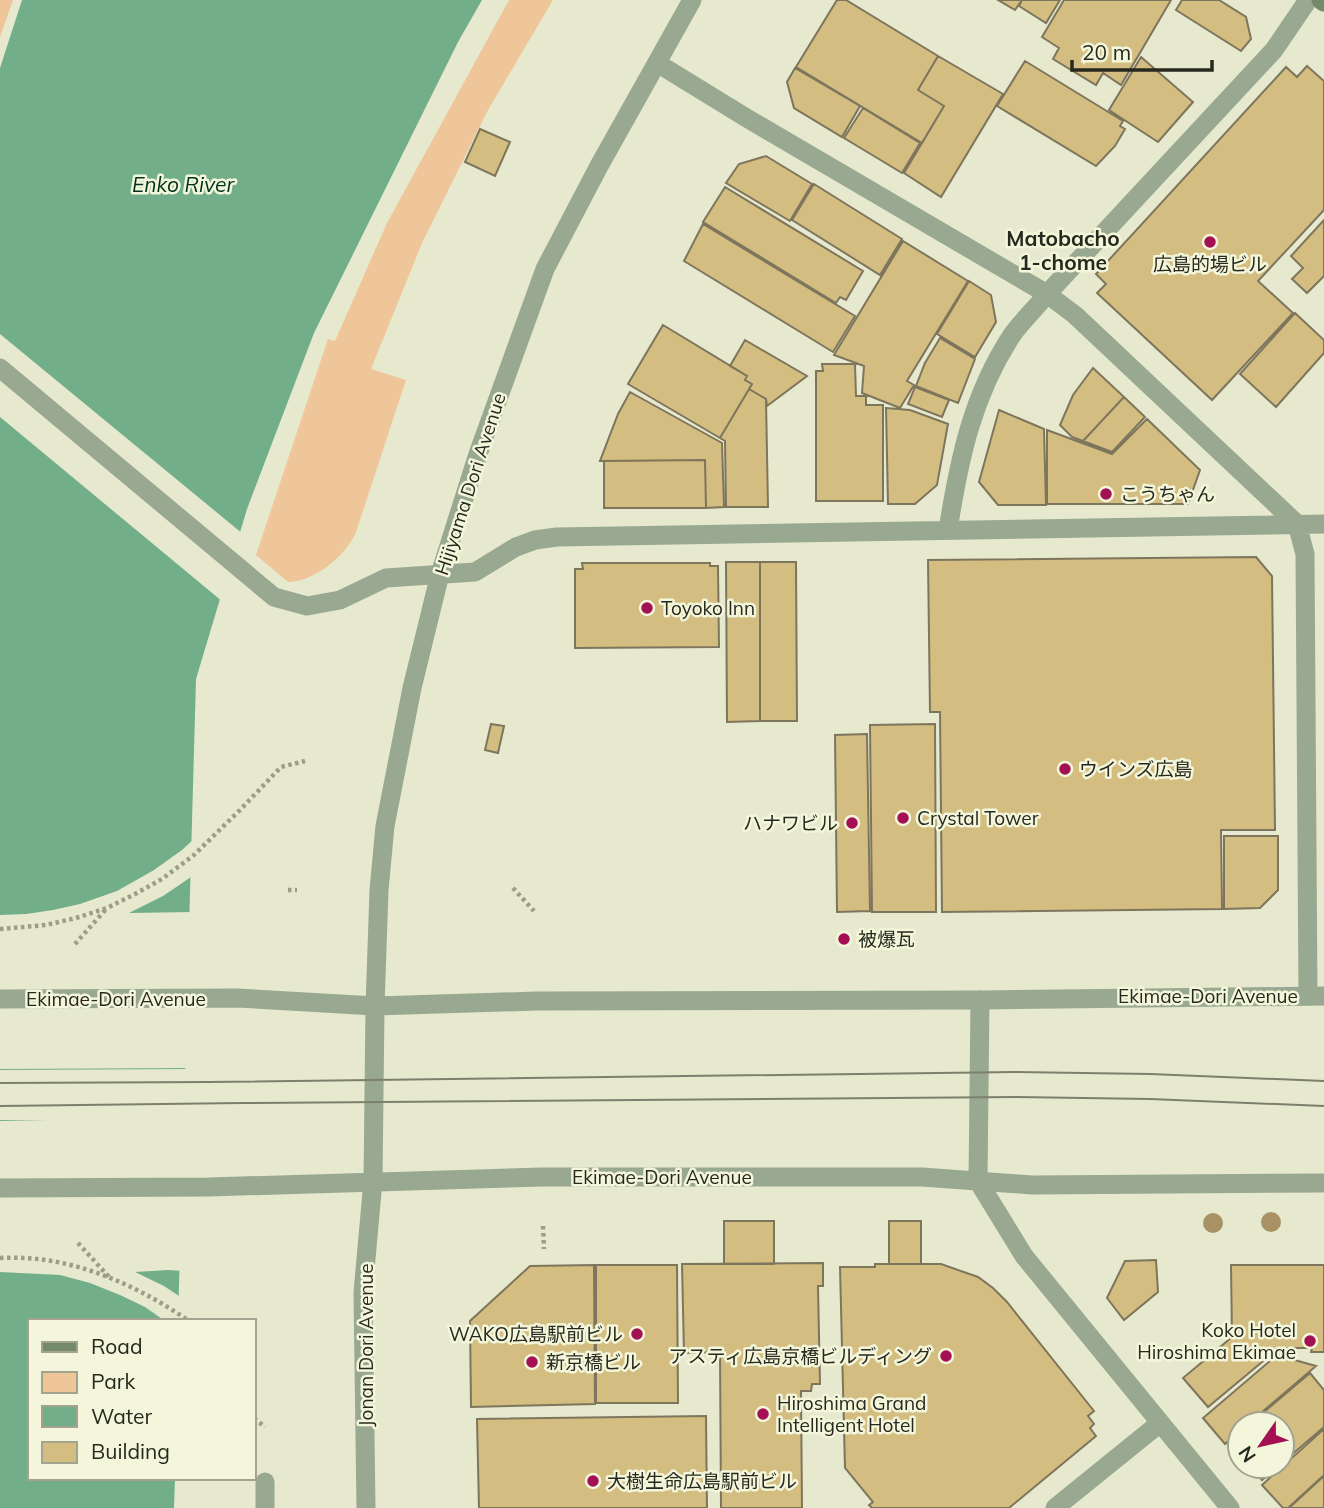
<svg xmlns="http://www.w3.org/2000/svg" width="1324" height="1508" viewBox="0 0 1324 1508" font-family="Mulish,'Noto Sans JP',sans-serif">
<rect width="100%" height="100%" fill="#e6e9cd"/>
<path fill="#efc69a" d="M 0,0 L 13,0 L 0,37 Z
M 509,0 L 553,0 L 488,110 L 422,243 L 371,369 L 406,380 L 356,532 C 346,556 314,582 288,582 L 256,555 L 328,339 L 335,341 L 387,223 Z"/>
<path fill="#72ae8a" d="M 22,0 L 482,0 L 458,42 L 314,333 L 247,509 L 196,679 L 178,1321 L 30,1321 L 30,1478 L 175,1478 L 174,1508 L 0,1508 L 0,68 Z"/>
<path fill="#e6e9cd" d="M 0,334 L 243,534 L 223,602 L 0,417 Z
M 195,838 L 194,875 L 163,896 L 129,913 L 193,912 L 189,1068 L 0,1069 L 0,915 L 26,914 L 53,910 L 80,904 L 117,891 L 154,870 L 182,850 Z
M 189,1069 L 183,1271 L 168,1270 L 135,1272 L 164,1286 L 182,1298 L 181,1321 L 165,1321 L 145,1307 L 120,1295 L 90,1283 L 60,1275 L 0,1272 L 0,1121 L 48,1120 L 0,1120 L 0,1070 Z"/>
<path fill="#d4bd80" stroke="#7e755d" stroke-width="2" d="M 837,0 L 846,0 L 938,56 L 918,90 L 944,106 L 922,143 L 796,67 Z
M 998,0 L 1022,0 L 1015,10 Z
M 1022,0 L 1060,0 L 1046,23 L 1019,6 Z
M 1064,0 L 1171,0 L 1121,85 L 1103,73 L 1096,85 L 1053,59 L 1059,48 L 1042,37 Z
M 1182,0 L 1219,0 L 1246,17 L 1251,39 L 1241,51 L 1176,10 Z
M 938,56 L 1003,94 L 941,197 L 904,173 L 944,106 L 918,90 Z
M 1141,57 L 1193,102 L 1158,142 L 1109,110 Z
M 1025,61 L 1123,121 L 1120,126 L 1125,129 L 1115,146 L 1096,166 L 997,106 Z
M 1307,66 L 1324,81 L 1324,210 L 1258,281 L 1293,313 L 1212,400 L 1097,293 L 1106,284 L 1096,274 L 1286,67 L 1297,77 Z
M 795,68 L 860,106 L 842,137 L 794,108 L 787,82 Z
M 863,108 L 920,143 L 902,173 L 844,138 Z
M 480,129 L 510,142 L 495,176 L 465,162 Z
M 766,156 L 812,184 L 790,221 L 726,183 L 739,164 Z
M 814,184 L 902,239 L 880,275 L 792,220 Z
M 725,187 L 863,271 L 846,300 L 840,297 L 836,303 L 703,222 Z
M 1324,220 L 1324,276 L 1307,293 L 1292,279 L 1303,268 L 1291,256 Z
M 703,224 L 855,316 L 833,352 L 684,261 Z
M 903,241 L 968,281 L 907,381 L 914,385 L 900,408 L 862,393 L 864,366 L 834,355 Z
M 969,281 L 991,295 L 996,322 L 975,357 L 937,334 Z
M 1295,313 L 1324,340 L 1324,353 L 1276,407 L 1240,374 Z
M 663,325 L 747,376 L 745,380 L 752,384 L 720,438 L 628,384 Z
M 940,338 L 975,359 L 958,403 L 916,386 L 925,363 Z
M 745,340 L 807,376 L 767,406 L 766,399 L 749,389 L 752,384 L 745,380 L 747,376 L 730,366 Z
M 822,364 L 855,364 L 856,396 L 866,396 L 866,405 L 883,405 L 883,501 L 816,501 L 816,371 L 823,371 Z
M 1093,368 L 1124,397 L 1083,441 L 1072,437 L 1060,425 L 1073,395 Z
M 915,387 L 949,400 L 942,417 L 908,404 Z
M 749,389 L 766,399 L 768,507 L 726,507 L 725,441 L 720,438 Z
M 630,392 L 722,443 L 724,507 L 706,508 L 705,460 L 600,461 L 618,414 Z
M 1124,397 L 1145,417 L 1112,452 L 1083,441 Z
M 886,408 L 910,410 L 948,424 L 937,485 L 915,504 L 888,504 Z
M 999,410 L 1044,429 L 1046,505 L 998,505 L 979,482 Z
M 1147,419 L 1200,470 L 1188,504 L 1047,504 L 1047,430 L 1112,454 Z
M 705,460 L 706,508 L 604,508 L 604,461 Z
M 1256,557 L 1272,576 L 1275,830 L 1221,830 L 1222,909 L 942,912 L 940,712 L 930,712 L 928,560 Z
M 726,562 L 760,562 L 760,721 L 727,722 Z
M 760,562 L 796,562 L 797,721 L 760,721 Z
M 582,563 L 710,563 L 710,566 L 718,566 L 719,647 L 575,648 L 575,569 L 583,569 Z
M 491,724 L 504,726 L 498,753 L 485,750 Z
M 935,724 L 936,912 L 872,912 L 870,725 Z
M 867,734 L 870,911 L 837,912 L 835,735 Z
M 1224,836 L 1278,836 L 1278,890 L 1260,908 L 1224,909 Z
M 724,1221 L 774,1221 L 774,1264 L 724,1264 Z
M 889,1221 L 921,1221 L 921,1264 L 889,1264 Z
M 1156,1260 L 1158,1292 L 1124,1320 L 1107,1298 L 1125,1261 Z
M 823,1263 L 823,1286 L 818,1286 L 820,1384 L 812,1384 L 811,1391 L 801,1391 L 802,1508 L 721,1508 L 720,1352 L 684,1353 L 682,1264 Z
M 875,1264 L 941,1264 L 978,1277 L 993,1288 L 1007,1302 L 1094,1411 L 1088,1416 L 1094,1424 L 1090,1428 L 1096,1436 L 1009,1508 L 872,1508 L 869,1505 L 873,1502 L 845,1468 L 840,1267 L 875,1267 Z
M 594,1265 L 595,1404 L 471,1407 L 470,1321 L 530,1266 Z
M 596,1265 L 677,1265 L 678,1403 L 596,1403 Z
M 1231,1265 L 1324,1265 L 1324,1352 L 1311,1352 L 1312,1348 L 1279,1348 L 1208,1407 L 1183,1378 L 1232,1337 Z
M 1277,1355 L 1316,1366 L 1248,1424 L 1240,1424 L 1240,1431 L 1225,1444 L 1203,1418 Z
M 1310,1373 L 1324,1390 L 1324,1427 L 1282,1463 L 1282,1424 L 1250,1424 Z
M 706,1416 L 707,1508 L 479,1508 L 477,1419 Z
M 1324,1429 L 1324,1475 L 1288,1508 L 1283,1508 L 1262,1485 Z
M 1240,1433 L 1240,1454 L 1229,1442 Z
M 1250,1466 L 1279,1466 L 1262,1480 Z
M 1324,1476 L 1324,1508 L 1289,1508 Z"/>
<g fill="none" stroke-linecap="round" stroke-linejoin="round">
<path stroke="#9b9d88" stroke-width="4.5" stroke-dasharray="3.5 3.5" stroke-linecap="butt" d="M 513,888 L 534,911
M 288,890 L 297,890
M 0,929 L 46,925 L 76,918 L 107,908 L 135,894 L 162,879 L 194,855 L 240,810 L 281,767 L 305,761
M 75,944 L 107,908
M 543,1226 L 544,1249
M 78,1243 L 109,1277
M 0,1258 C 68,1254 134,1283 189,1321
M 254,1418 L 265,1427"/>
<path stroke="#99a891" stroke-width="19" d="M 265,1482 L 265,1508"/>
<path stroke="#99a891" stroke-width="19" d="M 657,63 L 745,117 L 1047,294 L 1075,315 L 1297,524 L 1305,554 L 1308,996
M 0,368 L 274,597 L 307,606 L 340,600 L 386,578 L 475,572 L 516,547 L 535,540 L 557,537 L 1324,524
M 948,530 C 959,460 972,396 1012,335 C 1022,321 1036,308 1047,294 L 1274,50 L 1308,0
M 980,1000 L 978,1181 L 1024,1256 L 1230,1508
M 1055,1508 L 1160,1423"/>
<path stroke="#99a891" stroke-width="19" d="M 0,999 L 237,998 L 375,1006 L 537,1001 L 980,1000 L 1324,996
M 0,1188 L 209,1187 L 542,1177 L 922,1177 L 1032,1185 L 1324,1183
M 366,1508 L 363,1292 L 373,1181 L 375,1006 L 379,890 L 385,826 L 412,688 L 440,574 L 478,454 L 545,269 L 599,166 L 692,0"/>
<path stroke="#748a68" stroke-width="19" d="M 1321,0 L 1324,2"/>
<path stroke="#7d7f6d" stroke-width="2" d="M 0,1083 L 209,1082 L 1015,1072 L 1150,1074 L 1324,1081
M 0,1106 L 242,1103 L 1017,1097 L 1150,1099 L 1324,1106"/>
</g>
<g fill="#a89164">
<circle cx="1271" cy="1222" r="10"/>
<circle cx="1213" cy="1223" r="10"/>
</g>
<g fill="#a31154" stroke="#f3f6da" stroke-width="2.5">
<circle cx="1210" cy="242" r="7"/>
<circle cx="1106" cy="494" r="7"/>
<circle cx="647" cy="608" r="7"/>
<circle cx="1065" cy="769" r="7"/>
<circle cx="903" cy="818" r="7"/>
<circle cx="852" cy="823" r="7"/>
<circle cx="844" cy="939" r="7"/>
<circle cx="637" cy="1334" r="7"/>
<circle cx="1310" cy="1341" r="7"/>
<circle cx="946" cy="1356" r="7"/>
<circle cx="532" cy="1362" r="7"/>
<circle cx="763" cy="1414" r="7"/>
<circle cx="593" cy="1481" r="7"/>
</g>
<g text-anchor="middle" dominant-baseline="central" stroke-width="5" stroke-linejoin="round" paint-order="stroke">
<g font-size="19" fill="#28291e" stroke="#f3f6da" text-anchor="start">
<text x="1210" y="264" text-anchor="middle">広島的場ビル</text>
<text x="1120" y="494">こうちゃん</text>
<text x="661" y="608">Toyoko Inn</text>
<text x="1079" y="769">ウインズ広島</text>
<text x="917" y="818">Crystal Tower</text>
<text x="838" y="823" text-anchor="end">ハナワビル</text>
<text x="858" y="939">被爆瓦</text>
<text x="1296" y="1330" text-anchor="end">Koko Hotel<tspan x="1296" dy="22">Hiroshima Ekimae</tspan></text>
<text x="623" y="1334" text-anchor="end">WAKO広島駅前ビル</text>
<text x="932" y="1356" text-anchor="end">アスティ広島京橋ビルディング</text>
<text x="546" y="1362">新京橋ビル</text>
<text x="777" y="1403">Hiroshima Grand<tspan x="777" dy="22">Intelligent Hotel</tspan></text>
<text x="607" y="1481">大樹生命広島駅前ビル</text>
</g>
<g font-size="19" fill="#28291e" stroke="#f3f6da">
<text transform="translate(470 484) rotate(-72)">Hijiyama Dori Avenue</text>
<text x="1208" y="996">Ekimae-Dori Avenue</text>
<text x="116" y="999">Ekimae-Dori Avenue</text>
<text x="662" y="1177">Ekimae-Dori Avenue</text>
<text transform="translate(366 1345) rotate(-90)">Jonan Dori Avenue</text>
</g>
<g font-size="21" font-style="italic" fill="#00331b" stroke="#f3f6da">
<text x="183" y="184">Enko River</text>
</g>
<g font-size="21" font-weight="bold" fill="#28291e" stroke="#f3f6da">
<text x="1063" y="238">Matobacho<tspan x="1063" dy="24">1-chome</tspan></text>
</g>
</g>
<rect x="28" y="1319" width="228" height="161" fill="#f3f6da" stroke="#a2a48f" stroke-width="2"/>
<rect x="42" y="1342" width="35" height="10" fill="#748a68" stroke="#a2a48f" stroke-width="2"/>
<text x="91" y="1354" font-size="21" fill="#28291e">Road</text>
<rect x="42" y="1372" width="35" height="21" fill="#efc69a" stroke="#a2a48f" stroke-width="2"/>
<text x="91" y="1389" font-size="21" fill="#28291e">Park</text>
<rect x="42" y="1406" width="35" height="21" fill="#72ae8a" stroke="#a2a48f" stroke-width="2"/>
<text x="91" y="1424" font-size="21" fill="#28291e">Water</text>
<rect x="42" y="1442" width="35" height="21" fill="#d4bd80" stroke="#a2a48f" stroke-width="2"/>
<text x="91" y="1459" font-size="21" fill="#28291e">Building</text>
<g transform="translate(1261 1445) rotate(236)"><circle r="33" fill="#f3f6da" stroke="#a2a48f" stroke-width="2"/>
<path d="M0-5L12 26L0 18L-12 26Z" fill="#a31154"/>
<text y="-10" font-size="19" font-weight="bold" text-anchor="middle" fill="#28291e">N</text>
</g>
<path d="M1072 60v10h140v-10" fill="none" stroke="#28291e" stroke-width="3.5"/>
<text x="1082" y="60" font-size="21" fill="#28291e" stroke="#f3f6da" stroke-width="5" paint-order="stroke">20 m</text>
</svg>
